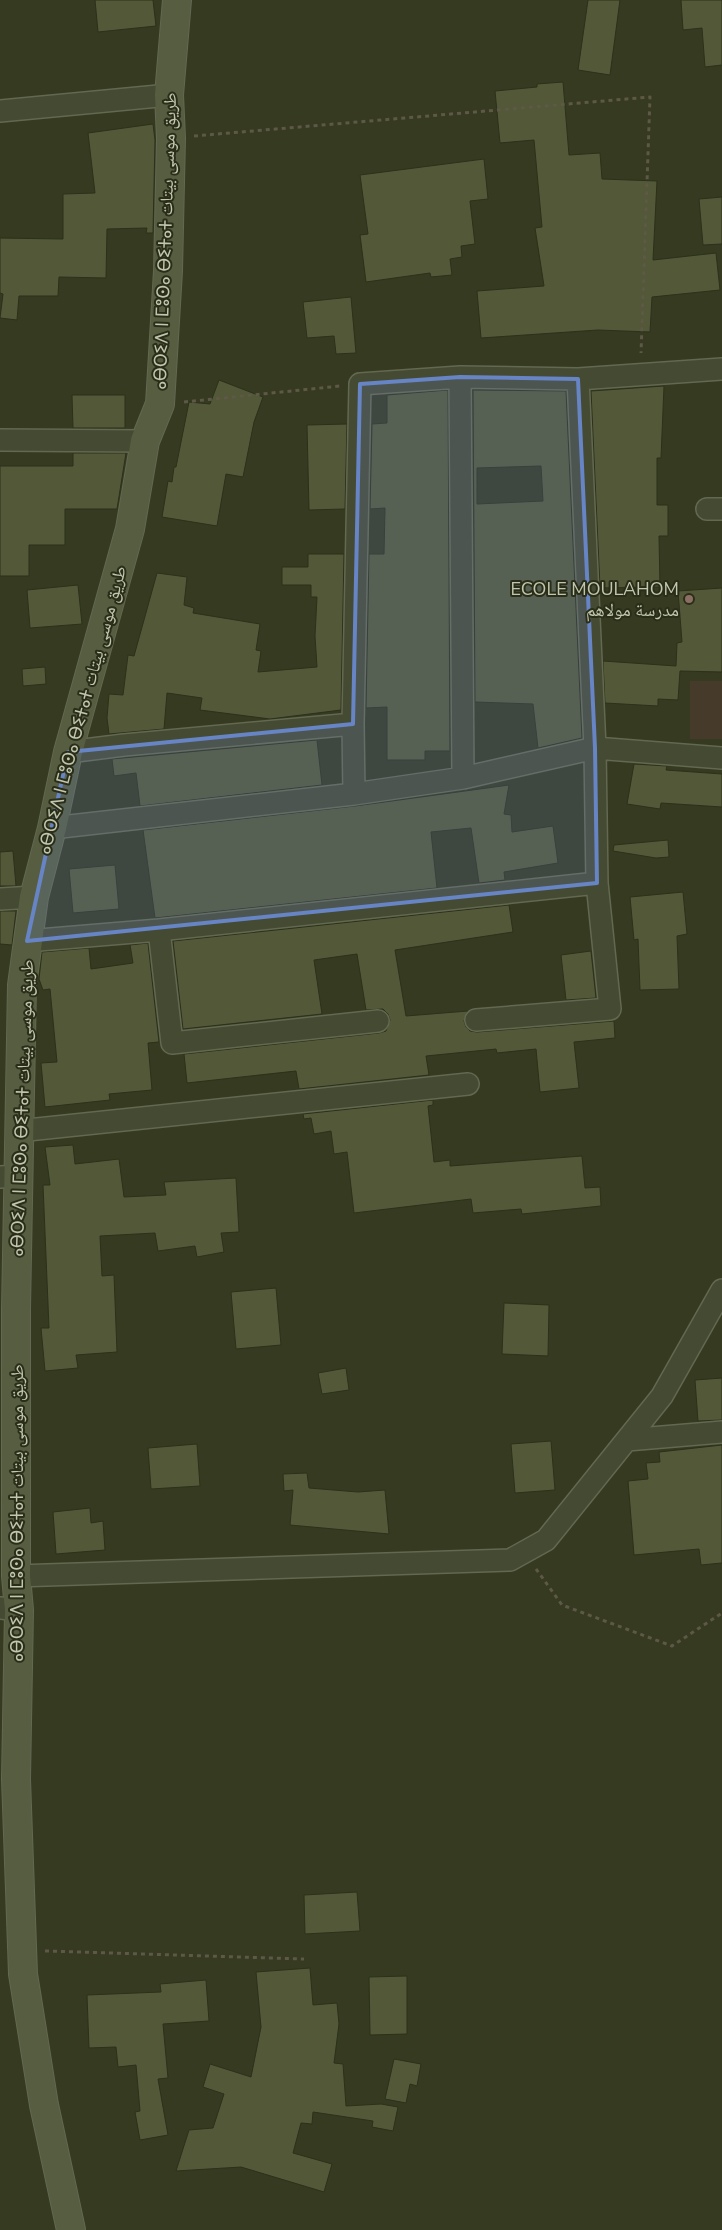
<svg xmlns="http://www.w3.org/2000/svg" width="722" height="2230" viewBox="0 0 722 2230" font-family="'Nunito Sans','Noto Naskh Arabic','Noto Sans Tifinagh',sans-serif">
<rect width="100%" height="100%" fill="#353a20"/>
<path fill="#463a2a" d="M 690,681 L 722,681 L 722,739 L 690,739 Z"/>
<path fill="#525838" stroke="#2c311b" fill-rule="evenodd" d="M 95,0 L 153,0 L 156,26 L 98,32 Z
M 588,0 L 620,0 L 610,75 L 578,70 Z
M 681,0 L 722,0 L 722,65 L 705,67 L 702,28 L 683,30 Z
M 563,82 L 569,155 L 600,153 L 602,179 L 657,181 L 653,260 L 716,253 L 720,290 L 652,297 L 650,332 L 598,330 L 481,338 L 477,291 L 544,286 L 535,228 L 542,227 L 534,140 L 500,143 L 495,91 L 537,87 L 537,84 Z
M 153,124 L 155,140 L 153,233 L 146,233 L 147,228 L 107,229 L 106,278 L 59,277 L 58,296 L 19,296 L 17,320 L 0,318 L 3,294 L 0,293 L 0,238 L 63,239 L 63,194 L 95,193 L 88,133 Z
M 484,159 L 488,199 L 470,201 L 475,244 L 461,246 L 462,257 L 450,259 L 452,275 L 431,277 L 430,273 L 366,282 L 360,235 L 368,234 L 360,175 Z
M 722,197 L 722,244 L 703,245 L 699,199 Z
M 351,297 L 356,353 L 336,354 L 334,336 L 307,338 L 303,302 Z
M 219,380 L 263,397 L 254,422 L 243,477 L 226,474 L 217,526 L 162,517 L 168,481 L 172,482 L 174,467 L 176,467 L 189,402 L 210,404 Z
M 664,386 L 661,458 L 657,458 L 657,505 L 668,505 L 668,536 L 659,536 L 660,587 L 600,588 L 591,391 Z
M 448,390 L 450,751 L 425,751 L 425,760 L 387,760 L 387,707 L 366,708 L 369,554 L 384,554 L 385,508 L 370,509 L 372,424 L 387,423 L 387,395 Z
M 473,390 L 566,391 L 582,738 L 538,748 L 533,704 L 475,702 ZM 541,466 L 543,501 L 477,504 L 477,468 Z
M 72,395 L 125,395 L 125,428 L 73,428 Z
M 347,424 L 345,509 L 309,510 L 307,425 Z
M 73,453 L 126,453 L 117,509 L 65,509 L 65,545 L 29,545 L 29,576 L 0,576 L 0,466 L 73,466 Z
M 308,554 L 344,554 L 341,710 L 270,719 L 200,710 L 202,698 L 167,693 L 164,729 L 109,734 L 107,718 L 109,694 L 123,695 L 128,655 L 134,656 L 157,573 L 187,577 L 184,605 L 194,608 L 193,613 L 260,624 L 256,650 L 261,651 L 258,672 L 317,667 L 315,636 L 317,597 L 311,597 L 311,585 L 282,585 L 282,567 L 308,567 Z
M 78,585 L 82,624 L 30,628 L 27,590 Z
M 722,588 L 722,672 L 680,671 L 678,700 L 658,699 L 658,706 L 605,703 L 603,661 L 676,666 L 677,643 L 682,642 L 678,591 Z
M 45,667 L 46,684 L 23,686 L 22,669 Z
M 317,740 L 322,785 L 140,806 L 136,773 L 114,776 L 112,759 Z
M 634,764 L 667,766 L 666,770 L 722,774 L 722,807 L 661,803 L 660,809 L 627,804 Z
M 509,785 L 504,814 L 511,815 L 512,832 L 553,826 L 558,863 L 504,872 L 505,880 L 479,883 L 471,828 L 431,832 L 437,888 L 155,918 L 143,830 L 355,806 Z
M 668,840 L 669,857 L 656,858 L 613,851 L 614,845 Z
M 13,851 L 16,886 L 0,886 L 0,852 Z
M 115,865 L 119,909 L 73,913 L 69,869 Z
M 683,892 L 687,934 L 677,936 L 679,989 L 640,990 L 638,939 L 634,940 L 630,897 Z
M 509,905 L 513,932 L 395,950 L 406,1016 L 468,1011 L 464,1021 L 466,1027 L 470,1031 L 477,1032 L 614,1021 L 615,1038 L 574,1042 L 579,1088 L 540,1092 L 536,1049 L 497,1053 L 496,1049 L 426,1056 L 429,1075 L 299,1089 L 296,1071 L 187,1083 L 184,1054 L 379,1033 L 386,1031 L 390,1020 L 388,1014 L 383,1009 L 366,1010 L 357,954 L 314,960 L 322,1014 L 183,1029 L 173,941 Z
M 0,911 L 16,911 L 12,945 L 0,944 Z
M 148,943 L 159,1042 L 148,1043 L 152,1090 L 109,1094 L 110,1100 L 45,1107 L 41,1063 L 57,1062 L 50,989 L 43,990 L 39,979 L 42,952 L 89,948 L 91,969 L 133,963 L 130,945 Z
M 591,951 L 596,998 L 566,1000 L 561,955 Z
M 433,1100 L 433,1105 L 428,1106 L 434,1162 L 450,1160 L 450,1166 L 582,1156 L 585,1188 L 600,1187 L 601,1206 L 522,1214 L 521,1209 L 473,1213 L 471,1199 L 354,1213 L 347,1152 L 334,1154 L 331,1131 L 314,1134 L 311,1118 L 304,1119 L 303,1114 Z
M 73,1145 L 75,1164 L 119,1159 L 124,1197 L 166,1195 L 164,1182 L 236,1178 L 239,1232 L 221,1233 L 224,1252 L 197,1257 L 195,1246 L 158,1251 L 155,1233 L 100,1236 L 102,1276 L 114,1275 L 117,1352 L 76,1355 L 78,1368 L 45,1371 L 41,1328 L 49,1328 L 43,1185 L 50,1185 L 45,1147 Z
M 276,1288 L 281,1345 L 236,1349 L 231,1292 Z
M 504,1303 L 549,1305 L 548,1356 L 502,1354 Z
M 346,1368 L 349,1390 L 322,1394 L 318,1373 Z
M 722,1378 L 722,1420 L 698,1421 L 695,1380 Z
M 551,1441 L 555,1490 L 515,1493 L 511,1444 Z
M 197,1444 L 200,1486 L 151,1489 L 148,1448 Z
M 722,1445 L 722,1563 L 701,1565 L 699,1549 L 634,1555 L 628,1481 L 648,1479 L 646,1463 L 660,1462 L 659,1452 Z
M 307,1473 L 309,1488 L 358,1492 L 385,1490 L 389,1534 L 290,1525 L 293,1490 L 284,1491 L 283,1474 Z
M 90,1508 L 91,1523 L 103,1521 L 105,1550 L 56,1554 L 53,1512 Z
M 357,1892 L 360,1931 L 305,1934 L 304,1895 Z
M 310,1968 L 313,2005 L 337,2003 L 339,2024 L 334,2063 L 343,2064 L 346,2106 L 381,2104 L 398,2107 L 393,2131 L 372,2127 L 373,2121 L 313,2112 L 312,2124 L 301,2123 L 293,2153 L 332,2164 L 324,2192 L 241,2167 L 176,2171 L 189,2130 L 213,2128 L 224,2094 L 203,2087 L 210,2064 L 251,2077 L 261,2027 L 256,1972 Z
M 407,1976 L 407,2034 L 370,2035 L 369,1977 Z
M 206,1980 L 209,2021 L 163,2024 L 168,2078 L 158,2079 L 168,2135 L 140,2140 L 135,2112 L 140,2111 L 136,2065 L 118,2067 L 116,2047 L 89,2048 L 87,1995 L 161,1992 L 160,1984 Z
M 394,2059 L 421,2064 L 417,2086 L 410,2084 L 406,2103 L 385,2099 Z"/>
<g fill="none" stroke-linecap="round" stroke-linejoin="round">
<defs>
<path id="street" d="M 0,111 L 169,95
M 460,377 L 463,778
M 0,440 L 145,441
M 707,509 L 722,509
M 68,752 L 124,745 L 353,724
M 354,794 L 353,724 L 360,384 L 460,377 L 578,379 L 722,369
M 52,828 L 354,794 L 463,778 L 595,748 L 722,758
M 0,899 L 34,897
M 159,930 L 172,1043 L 378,1021
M 27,941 L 159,930 L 597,883
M 476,1020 L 610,1009 L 597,883 L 595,748 L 578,379
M 18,1131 L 468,1084
M 0,1177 L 18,1176
M 627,1440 L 722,1432
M 16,1576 L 510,1560 L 546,1540 L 662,1396 L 722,1290
M 0,1608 L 19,1610"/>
<path id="secondary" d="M 71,2230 L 44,2105 L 23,1974 L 16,1779 L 19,1610 L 16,1576 L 16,1309 L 22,985 L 34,897 L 52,828 L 68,752 L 130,529 L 145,441 L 160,404 L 168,271 L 171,138 L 169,95 L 177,0"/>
</defs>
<use href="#street" stroke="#636851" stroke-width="24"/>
<use href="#secondary" stroke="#636851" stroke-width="30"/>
<path stroke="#5e5846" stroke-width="3" stroke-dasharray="4 4" stroke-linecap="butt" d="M 194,136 L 650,97 L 641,353
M 184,402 L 340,386
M 536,1569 L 562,1605 L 672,1646 L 722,1613
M 45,1951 L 304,1959"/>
<use href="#street" stroke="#454a33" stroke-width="21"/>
<use href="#secondary" stroke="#565d41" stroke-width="28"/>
</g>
<path fill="#6784c5" fill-opacity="0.2" stroke="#6784c5" stroke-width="4" stroke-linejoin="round" d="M 460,377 L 578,379 L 595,748 L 597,883 L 27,941 L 68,752 L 353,724 L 360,384 Z"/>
<circle fill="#8d6e63" stroke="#2a2e19" stroke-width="2" cx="689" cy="599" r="5"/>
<g text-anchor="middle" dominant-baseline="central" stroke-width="4" stroke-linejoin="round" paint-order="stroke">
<g font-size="18" fill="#c1c7ae" stroke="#2a2e19">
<text transform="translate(165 241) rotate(-88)">ⴰⴱⵔⵉⴷ ⵏ ⵎⵓⵙⴰ ⴱⵉⵜⴰⵜ طريق موسى بيتات</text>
<text transform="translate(82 710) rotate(-75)">ⴰⴱⵔⵉⴷ ⵏ ⵎⵓⵙⴰ ⴱⵉⵜⴰⵜ طريق موسى بيتات</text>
<text transform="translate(22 1108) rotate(-88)">ⴰⴱⵔⵉⴷ ⵏ ⵎⵓⵙⴰ ⴱⵉⵜⴰⵜ طريق موسى بيتات</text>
<text transform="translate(17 1513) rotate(-90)">ⴰⴱⵔⵉⴷ ⵏ ⵎⵓⵙⴰ ⴱⵉⵜⴰⵜ طريق موسى بيتات</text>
</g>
<g font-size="18" fill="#c1c7ae" stroke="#2a2e19" text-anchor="end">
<text x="679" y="589">ECOLE MOULAHOM<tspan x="679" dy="21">مدرسة مولاهم</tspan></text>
</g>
</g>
</svg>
